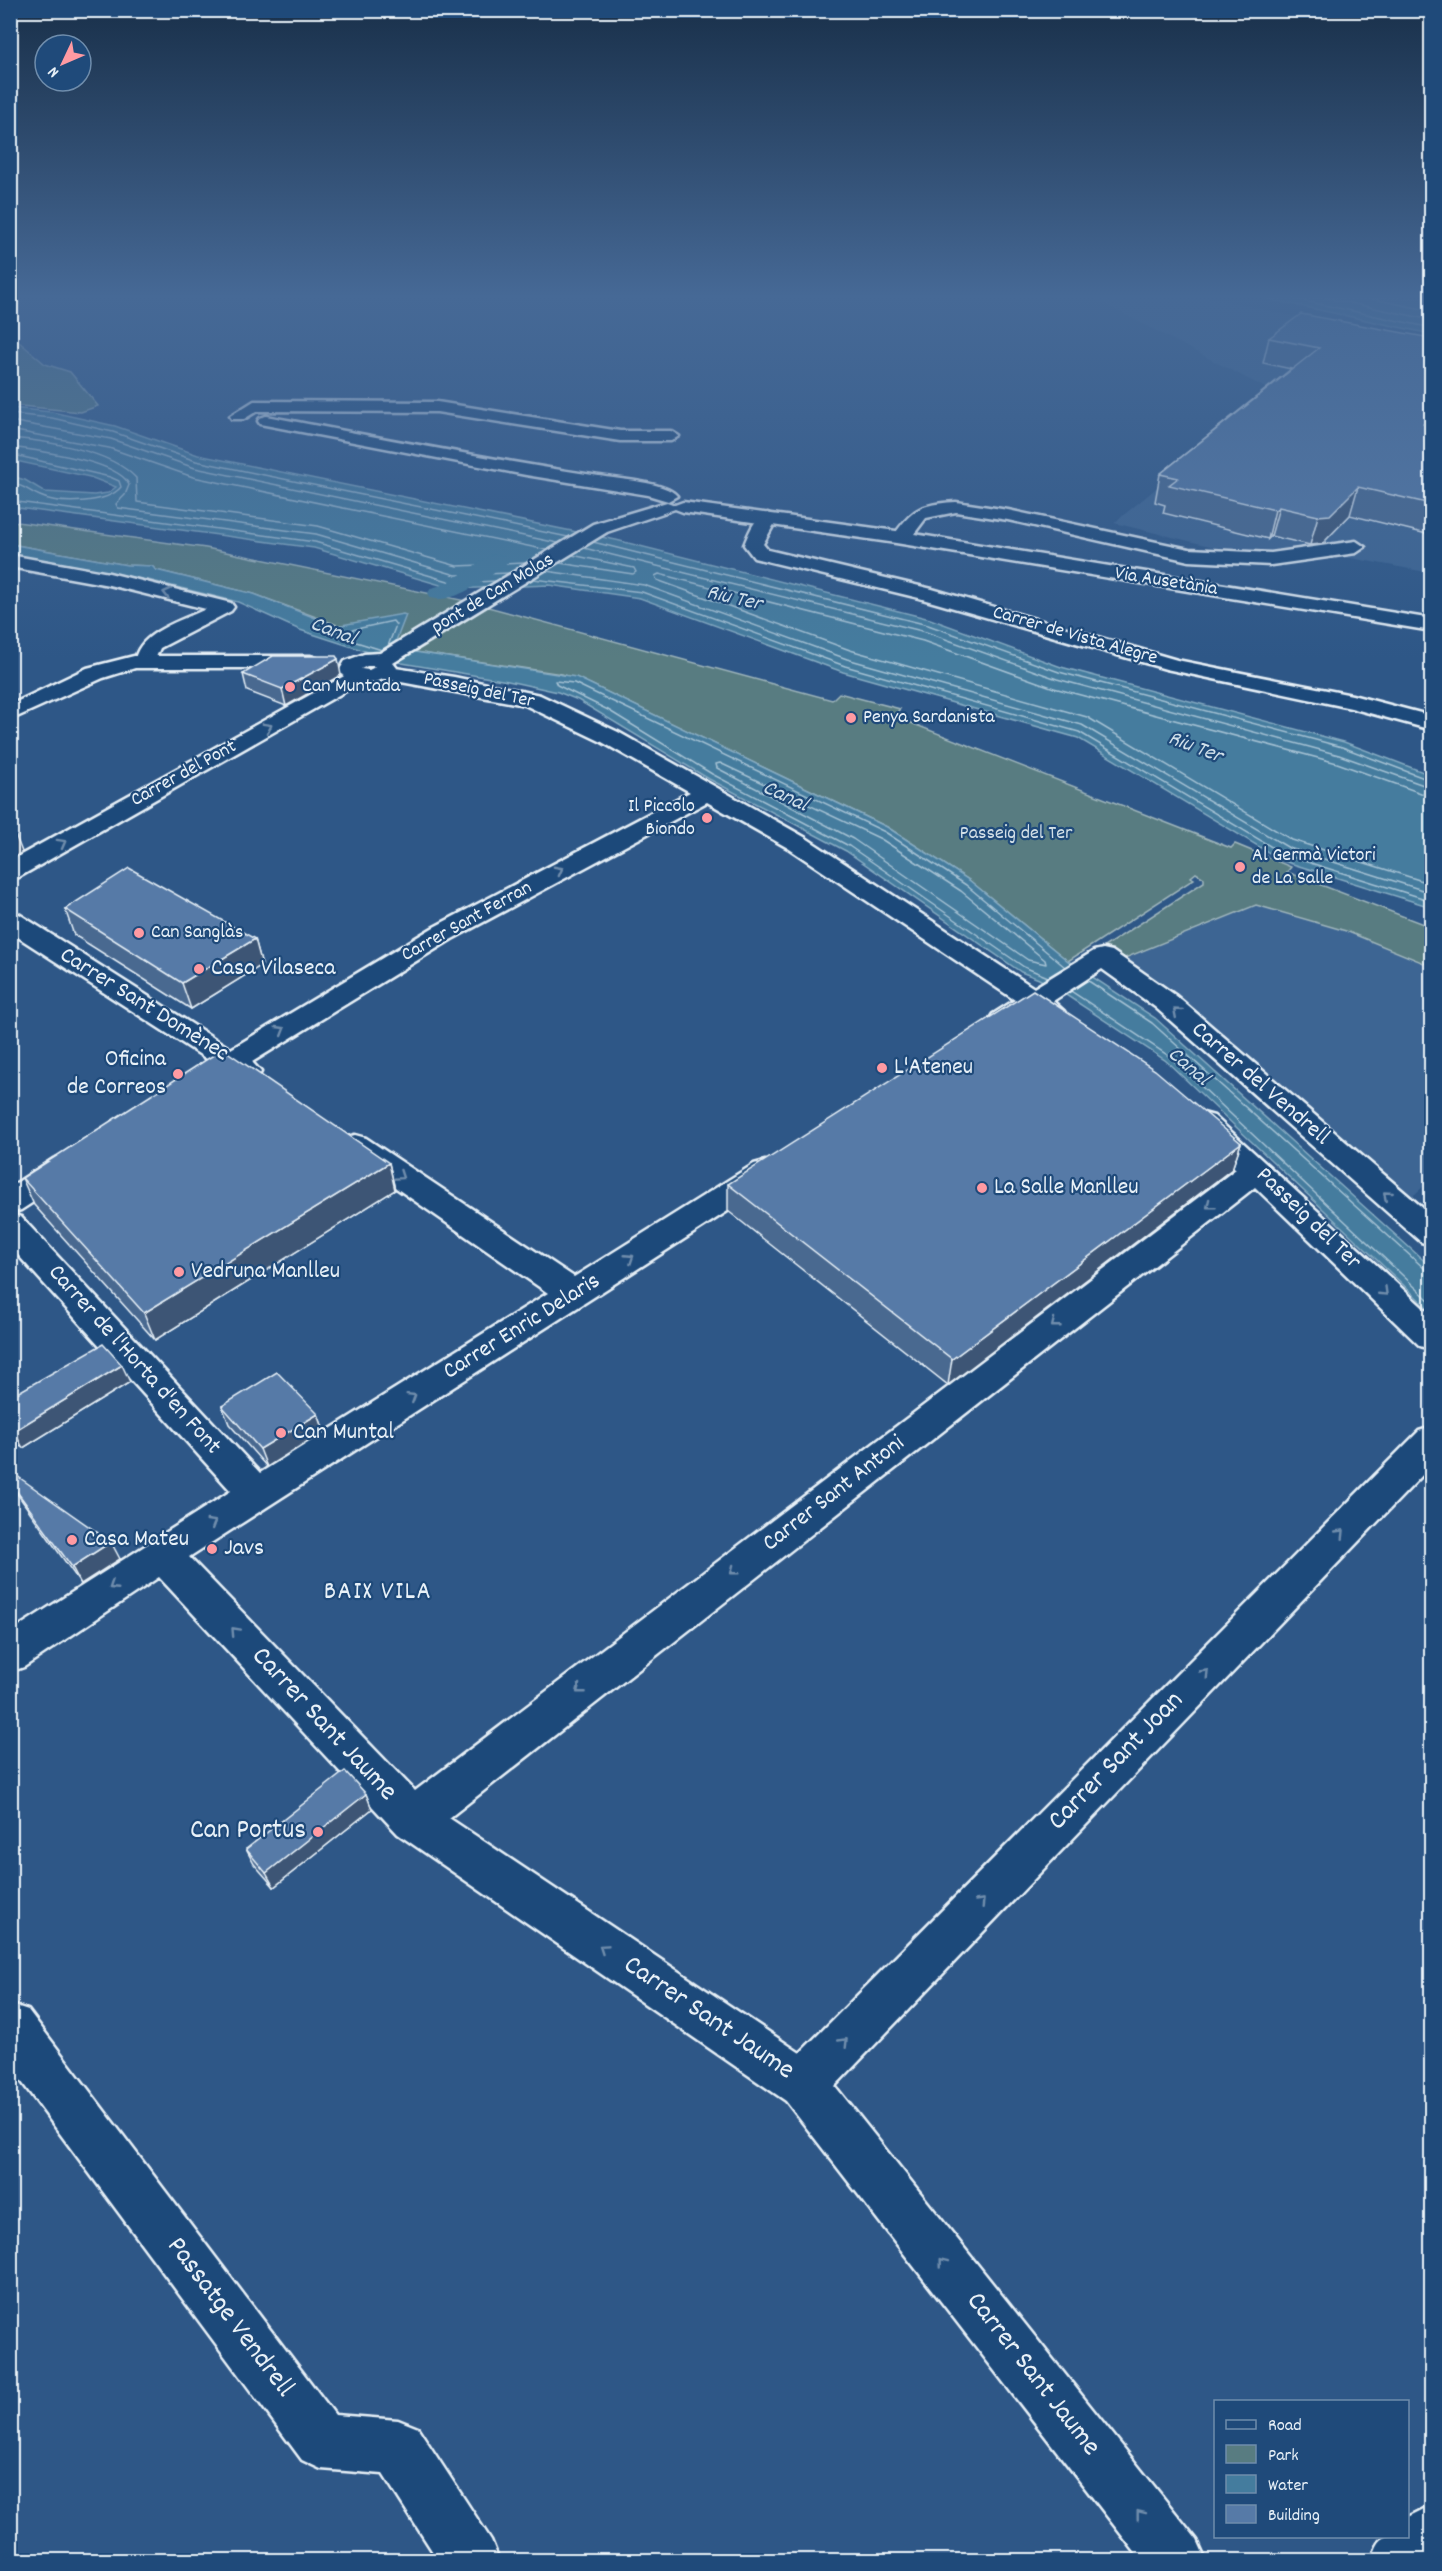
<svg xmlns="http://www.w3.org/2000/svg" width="1442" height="2571" viewBox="0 0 1442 2571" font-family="Dekko,sans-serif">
<rect width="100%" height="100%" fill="#2e5787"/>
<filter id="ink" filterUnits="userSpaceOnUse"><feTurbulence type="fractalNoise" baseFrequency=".0167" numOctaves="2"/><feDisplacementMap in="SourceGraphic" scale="12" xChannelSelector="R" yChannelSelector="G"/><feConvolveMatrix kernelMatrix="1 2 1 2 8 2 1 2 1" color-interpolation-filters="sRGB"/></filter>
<g filter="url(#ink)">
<path fill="#3d6593" d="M 1093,298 L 1214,298 L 1431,348 L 1431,573 L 1351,558 L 1214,547 L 1114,523 L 1273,392 Z
M 1256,905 L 1346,931 L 1431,966 L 1431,1180 L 1407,1201 L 1125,958 Z"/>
<path fill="#587c81" stroke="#a0b6bc" stroke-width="1.5" d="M 11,335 L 45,364 L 70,372 L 98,406 L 81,412 L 11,405 Z
M 10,521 L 206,548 L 466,601 L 394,646 L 254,594 L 156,570 L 152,566 L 127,565 L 11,544 Z
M 488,607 L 832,700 L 839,693 L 900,709 L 893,716 L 1231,848 L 1235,844 L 1291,867 L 1287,872 L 1431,927 L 1431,966 L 1346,931 L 1256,905 L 1125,958 L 1104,947 L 1204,882 L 1204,878 L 1196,873 L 1191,877 L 1194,879 L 1068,961 L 969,880 L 887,827 L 590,684 L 562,674 L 415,652 Z"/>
<path fill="#447c9e" stroke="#86abc2" stroke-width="1.5" d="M 1263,298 L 1431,298 L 1431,334 Z
M 11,408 L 52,412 L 115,426 L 198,455 L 616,540 L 930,619 L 1061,667 L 1344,742 L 1431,775 L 1431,907 L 1283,861 L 1078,738 L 843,672 L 640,598 L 549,585 L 454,589 L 314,548 L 11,507 L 11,476 L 25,480 L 45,492 L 94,495 L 108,493 L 116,487 L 90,477 L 11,460 Z
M 10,544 L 127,565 L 152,566 L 156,570 L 254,594 L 336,626 L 403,614 L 406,615 L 394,646 L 415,652 L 576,677 L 887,827 L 969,880 L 1068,961 L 1155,1018 L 1431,1267 L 1431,1311 L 1165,1060 L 1066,995 L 1039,979 L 1021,972 L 846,851 L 709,779 L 578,700 L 558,692 L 508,681 L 402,663 L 300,630 L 238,602 L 148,580 L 11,555 Z"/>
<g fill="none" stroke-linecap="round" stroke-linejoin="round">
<path stroke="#a6c2d4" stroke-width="1.5" d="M 1291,298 L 1432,328
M 1326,298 L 1432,320
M 1368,298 L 1432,311
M 10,414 L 52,418 L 113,432 L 196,461 L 568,537
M 10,421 L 111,439 L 195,468 L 558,543
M 10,430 L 109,448 L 193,477 L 547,550
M 10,438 C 47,441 110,450 136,478 L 137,502 L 318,526 L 457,566 L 526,563
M 10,447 C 34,450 120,461 129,485 L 125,495 L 116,504 L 118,508 L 316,534 L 456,575 L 510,573
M 10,454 L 110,477 L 119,481 L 121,487 C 107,504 59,505 40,496 C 27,491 25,485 10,483
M 10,501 L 315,542 L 455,583 L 496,581
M 593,542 L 928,625 L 1059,672 L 1342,747 L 1432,781
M 584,548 L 926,632 L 1057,679 L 1339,755 L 1432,788
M 559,563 L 633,574 L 636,572 L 634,568 L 572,555
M 546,571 L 644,585 L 847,659 L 1082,725 L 1289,848 L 1432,893
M 533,579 L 642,592 L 845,666 L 1079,732 L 1285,855 L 1432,901
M 382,650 L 340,637 L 338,633 L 393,621 L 396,625 L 388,646
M 720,763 L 881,839 L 961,891 L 1045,960 L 1046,964 L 1028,960 L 853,839 L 717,768 L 716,764 Z
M 1432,797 L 1337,763 L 1054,688 L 923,641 L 659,574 L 655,576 L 657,580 L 850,650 L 1087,717 L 1292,840 L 1432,884
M 1048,977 L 1024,967 L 849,846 L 712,774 L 608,710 L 557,685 L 555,681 L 574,683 L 885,832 L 966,885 L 1065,967
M 1087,980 L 1152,1023 L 1425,1269 L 1432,1271
M 1071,991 L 1169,1056 L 1432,1303"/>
<path fill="#447c9e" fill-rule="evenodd" d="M 497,554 L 505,556 L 508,561 L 505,566 C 484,579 457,604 431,598 L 428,593 L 431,588 L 446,584 L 489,556 Z"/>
<defs>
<path id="minor" d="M 254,401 L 437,402 L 620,431 L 671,431 L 679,436 L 671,441 L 620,441 L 437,412 L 257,411 L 244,419 L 232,419 L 230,416 Z
M 266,416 C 377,437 487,459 599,476 C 616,479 667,482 677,496 L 668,501 L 648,495 L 526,475 L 260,424 L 258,421 L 260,418 Z
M 956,502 L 1008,510 L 1189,549 L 1271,553 L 1356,541 L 1365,547 L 1356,553 L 1271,565 L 1189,561 L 1008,520 L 956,512 L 926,518 L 908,542 L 894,542 L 892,538 C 912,509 920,504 956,502 Z
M 768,513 L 777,519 L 763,544 L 768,550 L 932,589 L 1177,660 L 1352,695 L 1432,716 L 1432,730 L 1351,708 L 1166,669 L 919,598 L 754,558 L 744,545 C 749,533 754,517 768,513 Z
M 10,555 L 109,573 L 231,603 L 234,607 L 231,611 L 160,648 L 153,664 L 139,664 L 135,660 C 139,632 183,620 206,609 L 109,585 L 10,567 Z
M 382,666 L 454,677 L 540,695 L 618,732 L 806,838 L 1034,988 L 1094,951 L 1103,949 L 1112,951 L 1175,995 L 1432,1216 L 1432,1245 L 1421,1242 L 1155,1007 L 1102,969 L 1053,1001 L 1064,1011 L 1060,1017 L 1050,1020 L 1034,1013 C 1020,1022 1010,1031 993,1026 L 989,1020 L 993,1014 L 1015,1000 L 788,848 L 707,802 L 452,939 L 252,1062 L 261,1072 L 257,1079 L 247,1081 L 231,1075 C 216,1083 206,1092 189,1088 L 184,1081 L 189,1074 L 210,1061 L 10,932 L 10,912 L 19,914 L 231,1049 L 434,927 L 690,792 L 602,742 L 525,705 L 374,677 L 371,672 L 374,667 Z
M 357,669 L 365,670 L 368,675 L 365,680 L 19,877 L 10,879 L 10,861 Z
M 1203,1113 L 1214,1116 L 1432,1316 L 1432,1350 L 1420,1346 L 1255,1187 L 449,1818 L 800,2053 L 1419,1431 L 1432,1427 L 1432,1465 L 835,2086 L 1197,2540 L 1206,2560 L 1141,2560 L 786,2101 L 398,1834 L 159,1577 L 24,1667 L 10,1672 L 10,1632 L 231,1491 L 10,1246 L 10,1214 L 21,1217 L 260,1473 L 548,1293 L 344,1152 L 340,1145 L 344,1138 L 355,1135 L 366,1138 L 574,1277 L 754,1164 L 765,1161 L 776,1164 L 780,1172 L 776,1180 L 189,1557 L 415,1791 L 1236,1169 L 1188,1123 L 1192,1116 Z
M 64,1156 L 75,1159 L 79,1167 L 75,1175 L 21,1210 L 10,1213 L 10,1187 L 53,1159 Z
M 10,2004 L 28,2010 L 335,2415 L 398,2420 L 418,2428 L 491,2540 L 499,2560 L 438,2560 L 383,2474 L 321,2469 L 302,2460 L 10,2066 Z
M 1432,2505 L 1432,2560 L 1372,2560 C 1380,2535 1382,2536 1408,2536 L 1408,2517 Z"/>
<path id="tertiary" d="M 667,502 L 675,505 L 683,502 L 896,531 L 1432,619 L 1432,631 L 896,543 L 683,512 L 675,509 L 607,532 L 393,663 L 397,668 C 385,685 352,690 339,671 L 345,661 L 364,654 L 380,653 L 593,524 ZM 367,666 L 374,666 L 375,667 L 369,670 L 361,669 Z
M 134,656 L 310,656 L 317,658 L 321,662 L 317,666 L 310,668 L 135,668 L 103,678 L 10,720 L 10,705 L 87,668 Z"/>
</defs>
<use href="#minor" stroke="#e8f1f8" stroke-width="5"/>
<use href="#tertiary" stroke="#e8f1f8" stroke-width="5"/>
<use href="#minor" fill="#1f4a7a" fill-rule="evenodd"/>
<use href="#tertiary" fill="#1f4a7a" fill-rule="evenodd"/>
</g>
<path fill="#4a6990" stroke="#e8f1f8" stroke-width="1.5" d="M 1269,338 L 1431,338 L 1431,535 L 1350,515 L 1322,544 L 1310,545 L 1271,536 L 1268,539 L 1163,513 L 1165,505 L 1155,502 L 1160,474 L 1291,369 L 1263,363 Z
M 243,674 L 341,675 L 286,706 L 247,691 Z
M 65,909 L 255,939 L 262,965 L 191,1009 L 74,935 Z
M 1241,1143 L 1232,1169 L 948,1385 L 728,1211 L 728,1184 Z
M 389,1163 L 395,1190 L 155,1340 L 34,1205 L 22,1178 Z
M 130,1382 L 23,1448 L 10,1440 L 10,1397 Z
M 222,1406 L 318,1414 L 324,1431 L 267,1467 L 229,1424 Z
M 10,1471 L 120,1559 L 81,1584 L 13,1488 L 10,1484 Z
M 366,1794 L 372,1809 L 274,1887 L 254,1864 L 246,1849 Z"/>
<path fill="#3c5575" stroke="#e8f1f8" stroke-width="1.5" d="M 1431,415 L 1431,434 L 1423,424 Z
M 1358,487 L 1350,515 L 1322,544 L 1310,545 L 1318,516 Z
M 1279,507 L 1271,536 L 1268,539 L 1275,510 Z
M 338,659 L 341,675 L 286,706 L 282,689 Z
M 15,834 L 22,852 L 10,860 L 10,838 Z
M 255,939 L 262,965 L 191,1009 L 182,983 Z
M 1241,1143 L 1232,1169 L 948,1385 L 952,1359 Z
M 389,1163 L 395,1190 L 155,1340 L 144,1313 Z
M 122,1365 L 130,1382 L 23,1448 L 14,1431 Z
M 318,1414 L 324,1431 L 267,1467 L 260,1449 Z
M 111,1542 L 120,1559 L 81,1584 L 72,1567 Z
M 366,1794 L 372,1809 L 274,1887 L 266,1873 Z"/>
<path fill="#567aa7" stroke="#e8f1f8" stroke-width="1.5" d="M 1301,314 L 1431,338 L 1431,415 L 1423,424 L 1431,426 L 1431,504 L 1358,487 L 1330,515 L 1318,516 L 1279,507 L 1275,510 L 1169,485 L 1178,478 L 1160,474 L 1319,348 L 1269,338 Z
M 273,656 L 336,656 L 338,659 L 282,689 L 243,674 Z
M 10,832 L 15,834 L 10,838 Z
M 129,868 L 255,939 L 182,983 L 65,909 Z
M 1033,990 L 1155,1070 L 1241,1143 L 952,1359 L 728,1184 Z
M 223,1049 L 389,1163 L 144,1313 L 22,1178 Z
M 103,1344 L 122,1365 L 14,1431 L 10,1429 L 10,1397 Z
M 277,1372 L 318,1414 L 260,1449 L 222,1406 Z
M 10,1471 L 111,1542 L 72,1567 L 10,1482 Z
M 345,1771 L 366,1794 L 266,1873 L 246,1849 Z"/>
<defs><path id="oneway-chevron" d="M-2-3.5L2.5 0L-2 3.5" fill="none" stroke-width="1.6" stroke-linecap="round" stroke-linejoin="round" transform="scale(1.5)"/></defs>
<g stroke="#6f8dac">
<use href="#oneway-chevron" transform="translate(167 593) rotate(-166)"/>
<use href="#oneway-chevron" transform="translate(268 727) rotate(-29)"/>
<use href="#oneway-chevron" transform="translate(62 843) rotate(-29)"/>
<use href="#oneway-chevron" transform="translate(559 870) rotate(-28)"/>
<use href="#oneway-chevron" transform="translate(1177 1012) rotate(-139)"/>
<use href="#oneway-chevron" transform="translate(281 1030) rotate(-31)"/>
<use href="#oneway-chevron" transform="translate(400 1176) rotate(34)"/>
<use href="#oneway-chevron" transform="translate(1387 1195) rotate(-139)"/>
<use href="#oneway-chevron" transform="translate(1210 1205) rotate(142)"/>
<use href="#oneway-chevron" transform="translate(630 1258) rotate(-33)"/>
<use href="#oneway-chevron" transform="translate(1384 1292) rotate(44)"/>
<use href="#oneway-chevron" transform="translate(1055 1324) rotate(142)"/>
<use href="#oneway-chevron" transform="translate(412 1397) rotate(-32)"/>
<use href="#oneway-chevron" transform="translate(212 1523) rotate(-31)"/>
<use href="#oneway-chevron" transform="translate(1341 1533) rotate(-46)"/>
<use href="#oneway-chevron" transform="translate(734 1571) rotate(142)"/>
<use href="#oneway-chevron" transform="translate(113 1586) rotate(147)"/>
<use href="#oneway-chevron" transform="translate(235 1631) rotate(-133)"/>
<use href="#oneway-chevron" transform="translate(1205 1673) rotate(-46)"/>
<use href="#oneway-chevron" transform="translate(580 1690) rotate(142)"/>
<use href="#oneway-chevron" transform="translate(981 1902) rotate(-46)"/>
<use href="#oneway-chevron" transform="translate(603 1948) rotate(-146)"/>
<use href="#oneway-chevron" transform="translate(844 2042) rotate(-46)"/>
<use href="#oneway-chevron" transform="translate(943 2262) rotate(-128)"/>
<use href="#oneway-chevron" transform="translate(1140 2514) rotate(-128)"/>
</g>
</g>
<linearGradient id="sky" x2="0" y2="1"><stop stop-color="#19304a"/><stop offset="0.45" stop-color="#466996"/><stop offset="1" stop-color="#466996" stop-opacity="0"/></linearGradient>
<rect width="1442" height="658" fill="url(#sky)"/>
<g fill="#ff9aa2" stroke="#1f4a7a" stroke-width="2">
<circle cx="290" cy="687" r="6"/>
<circle cx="851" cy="718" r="6"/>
<circle cx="707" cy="818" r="6"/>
<circle cx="1240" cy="867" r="6"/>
<circle cx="139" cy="933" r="6"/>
<circle cx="199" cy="969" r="6"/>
<circle cx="882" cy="1068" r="6"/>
<circle cx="178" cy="1074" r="6"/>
<circle cx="982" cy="1188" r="6"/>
<circle cx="179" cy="1272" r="6"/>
<circle cx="281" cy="1433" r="6"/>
<circle cx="72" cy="1540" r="6"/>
<circle cx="212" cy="1549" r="6"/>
<circle cx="318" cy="1832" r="6"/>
</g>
<g text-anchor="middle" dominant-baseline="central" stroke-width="4.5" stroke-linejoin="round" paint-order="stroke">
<g font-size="20" fill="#e8f1f8" stroke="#1f4a7a">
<text transform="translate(1166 582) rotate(9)">Via Ausetània</text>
<text transform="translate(493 594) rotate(-31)">pont de Can Molas</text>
<text transform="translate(1075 636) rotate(16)">Carrer de Vista Alegre</text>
<text transform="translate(479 691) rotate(12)">Passeig del Ter</text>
<text transform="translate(184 774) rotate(-29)">Carrer del Pont</text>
<text transform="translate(467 922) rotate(-29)">Carrer Sant Ferran</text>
</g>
<g font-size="20" fill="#e8f1f8" stroke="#1f4a7a" text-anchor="start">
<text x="302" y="687">Can Muntada</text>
<text x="863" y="718">Penya Sardanista</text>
<text x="695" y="807" text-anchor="end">Il Piccolo<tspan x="695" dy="23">Biondo</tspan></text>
<text x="1252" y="856">Al Germà Victori<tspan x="1252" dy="23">de La Salle</tspan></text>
<text x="151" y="933">Can Sanglàs</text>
</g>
<g font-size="20" fill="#d2dfe6" stroke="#1f4a7a">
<text x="1016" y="834">Passeig del Ter</text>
</g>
<g font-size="22" font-style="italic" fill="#cfdfea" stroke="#1f4a7a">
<text transform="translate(734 599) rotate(13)">Riu Ter</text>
<text transform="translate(333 632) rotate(21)">Canal</text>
<text transform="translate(1195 748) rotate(21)">Riu Ter</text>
<text transform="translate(785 797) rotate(25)">Canal</text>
<text transform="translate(1188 1067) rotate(41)">Canal</text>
</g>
<g font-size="24" fill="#e8f1f8" stroke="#1f4a7a" text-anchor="start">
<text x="211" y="969">Casa Vilaseca</text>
<text x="166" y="1060" text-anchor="end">Oficina<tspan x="166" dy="28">de Correos</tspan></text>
<text x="894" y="1068">L'Ateneu</text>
<text x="994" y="1188">La Salle Manlleu</text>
<text x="191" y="1272">Vedruna Manlleu</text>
<text x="293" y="1433">Can Muntal</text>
<text x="84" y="1540">Casa Mateu</text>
<text x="224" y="1549">Javs</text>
</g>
<g font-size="24" fill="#e8f1f8" stroke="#1f4a7a">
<text transform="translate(144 1005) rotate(32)">Carrer Sant Domènec</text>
<text transform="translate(1260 1084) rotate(41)">Carrer del Vendrell</text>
<text transform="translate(1308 1219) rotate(44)">Passeig del Ter</text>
<text transform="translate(522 1327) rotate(-32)">Carrer Enric Delaris</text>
<text transform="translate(134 1360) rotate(48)">Carrer de l'Horta d'en Font</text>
<text transform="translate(834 1494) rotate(-38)">Carrer Sant Antoni</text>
</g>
<g font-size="26" letter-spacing="1.5" fill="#e8f1f8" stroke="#1f4a7a">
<text x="378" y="1592">BAIX VILA</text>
</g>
<g font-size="28" fill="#e8f1f8" stroke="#1f4a7a">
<text transform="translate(323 1725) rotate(47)">Carrer Sant Jaume</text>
<text transform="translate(1117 1762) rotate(-46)">Carrer Sant Joan</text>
<text transform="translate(708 2019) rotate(34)">Carrer Sant Jaume</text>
<text transform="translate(229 2318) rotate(53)">Passatge Vendrell</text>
<text transform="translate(1032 2375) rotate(52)">Carrer Sant Jaume</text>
</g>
<g font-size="28" fill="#e8f1f8" stroke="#1f4a7a" text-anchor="end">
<text x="306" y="1832">Can Portus</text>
</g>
</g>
<rect width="1442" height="2571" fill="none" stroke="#1f4a7a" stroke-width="36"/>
<rect x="18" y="18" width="1406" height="2535" fill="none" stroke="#e8f1f8" stroke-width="2" filter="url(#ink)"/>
<rect x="1214" y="2400" width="195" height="138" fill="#1f4a7a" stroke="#6f8dac" stroke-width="1.5"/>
<rect x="1226" y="2420" width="30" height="9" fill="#1f4a7a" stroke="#6f8dac" stroke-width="1.5"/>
<text x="1268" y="2430" font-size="18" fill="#e8f1f8">Road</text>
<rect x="1226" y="2445" width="30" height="18" fill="#587c81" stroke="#6f8dac" stroke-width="1.5"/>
<text x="1268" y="2460" font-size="18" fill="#e8f1f8">Park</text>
<rect x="1226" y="2475" width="30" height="18" fill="#447c9e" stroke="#6f8dac" stroke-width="1.5"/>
<text x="1268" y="2490" font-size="18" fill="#e8f1f8">Water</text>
<rect x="1226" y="2505" width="30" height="18" fill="#567aa7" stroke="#6f8dac" stroke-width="1.5"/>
<text x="1268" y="2520" font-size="18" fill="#e8f1f8">Building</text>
<g transform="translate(63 63) rotate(226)"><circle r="28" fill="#1f4a7a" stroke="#6f8dac" stroke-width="1.5"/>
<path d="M0-4.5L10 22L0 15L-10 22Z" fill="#ff9aa2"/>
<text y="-9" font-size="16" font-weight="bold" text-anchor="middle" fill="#e8f1f8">N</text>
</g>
</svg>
